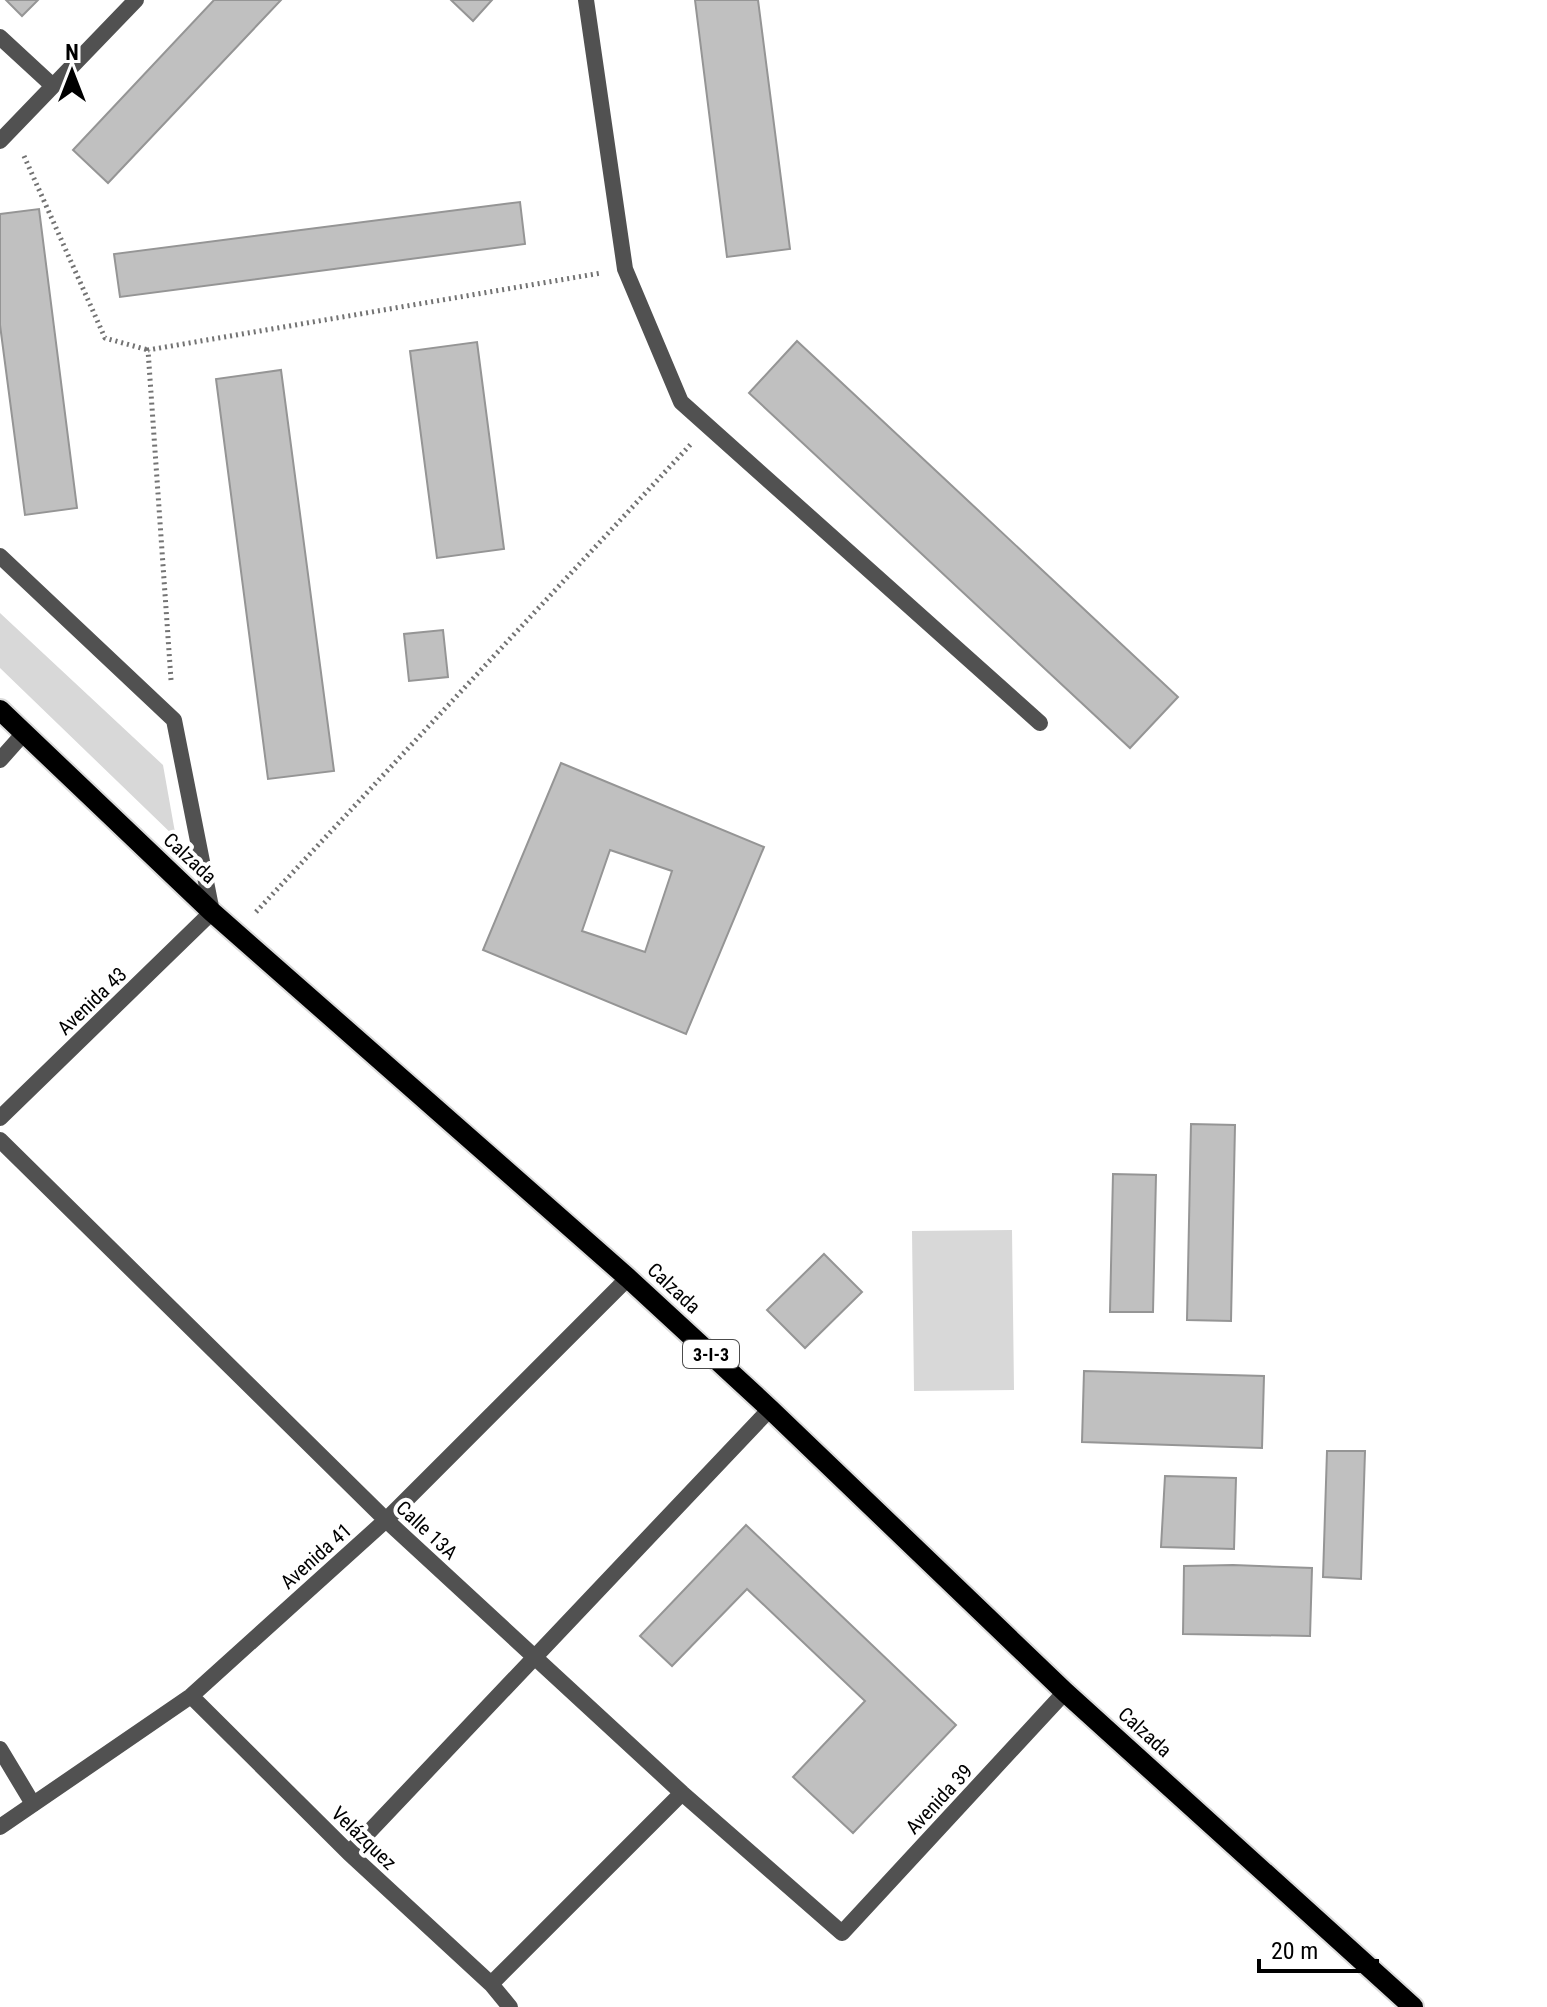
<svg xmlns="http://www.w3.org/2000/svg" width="1547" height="2007" viewBox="0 0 1547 2007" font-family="'Roboto Condensed',sans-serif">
<rect width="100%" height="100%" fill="#fff"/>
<path fill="#d8d8d8" d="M 0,613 L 163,765 L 176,838 L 0,668 Z
M 1012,1230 L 1014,1390 L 914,1391 L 912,1231 Z"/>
<path fill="#c0c0c0" stroke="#959595" stroke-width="2" fill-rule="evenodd" d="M 6,0 L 38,0 L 22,16 Z
M 214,0 L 281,0 L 108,183 L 73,150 Z
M 451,0 L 492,0 L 473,21 Z
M 695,0 L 758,0 L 790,249 L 727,257 Z
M 520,202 L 525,244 L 120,297 L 114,254 Z
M 39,209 L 77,508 L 25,515 L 0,325 L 0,214 Z
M 797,341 L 1178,697 L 1130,748 L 749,393 Z
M 477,342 L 504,549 L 437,558 L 410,351 Z
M 281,370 L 334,771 L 268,779 L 216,379 Z
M 443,630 L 448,677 L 409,681 L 404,634 Z
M 561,763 L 764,847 L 686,1034 L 483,950 ZM 610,850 L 672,871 L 645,952 L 582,931 Z
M 1191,1124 L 1235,1125 L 1231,1321 L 1187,1320 Z
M 1113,1174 L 1156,1175 L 1153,1312 L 1110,1312 Z
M 824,1254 L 862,1292 L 805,1348 L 767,1310 Z
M 1084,1371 L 1264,1376 L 1262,1448 L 1082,1442 Z
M 1327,1451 L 1365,1451 L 1361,1579 L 1323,1577 Z
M 1165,1476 L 1236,1478 L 1234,1549 L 1161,1547 Z
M 746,1525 L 956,1725 L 853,1833 L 793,1777 L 865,1701 L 747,1589 L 672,1666 L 640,1636 Z
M 1233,1565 L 1312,1568 L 1310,1636 L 1183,1634 L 1184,1566 Z"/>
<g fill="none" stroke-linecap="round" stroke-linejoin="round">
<defs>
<path id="primary" d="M 0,710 L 212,912 L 628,1278 L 770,1409 L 1065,1692 L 1413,2007"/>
</defs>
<use href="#primary" stroke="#dbdbdb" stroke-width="24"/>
<path stroke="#737373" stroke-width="5" stroke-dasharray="2 4" stroke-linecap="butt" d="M 24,156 L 105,338 L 148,350
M 171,680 L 148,350 L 601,273
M 256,912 L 691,444"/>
<path stroke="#515151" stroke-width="16" d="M 0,556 L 174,720 L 212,912
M 0,1749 L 33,1804"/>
<path stroke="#515151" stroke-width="16" d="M 586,0 L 625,269 L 681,402 L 1040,723
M 0,37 L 53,86
M 0,141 L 136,0
M 0,760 L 24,733
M 0,1118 L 212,912
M 0,1140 L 386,1520 L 682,1793 L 842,1933 L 1065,1692
M 191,1696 L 349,1853 L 491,1984 L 510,2007
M 0,1827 L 191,1696 L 386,1520 L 628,1278
M 349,1853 L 770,1409
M 491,1984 L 682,1793"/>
<use href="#primary" stroke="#000" stroke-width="20"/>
</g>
<g text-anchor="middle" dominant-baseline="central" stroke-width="8" stroke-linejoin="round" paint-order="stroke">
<rect fill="#fff" stroke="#4c4c4c" stroke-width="2" x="683" y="1340" width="56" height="28" rx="6"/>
<g font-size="18" font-weight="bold" fill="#000">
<text x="711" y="1354">3-I-3</text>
</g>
<g font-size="20" fill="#000" stroke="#fff">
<text transform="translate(190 858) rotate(43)">Calzada</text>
<text transform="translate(92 1001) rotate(-44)">Avenida 43</text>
<text transform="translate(674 1288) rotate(43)">Calzada</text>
<text transform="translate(427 1530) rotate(43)">Calle 13A</text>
<text transform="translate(316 1556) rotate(-42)">Avenida 41</text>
<text transform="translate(1145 1732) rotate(42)">Calzada</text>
<text transform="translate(939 1799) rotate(-47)">Avenida 39</text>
<text transform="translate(364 1838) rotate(44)">Velázquez</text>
</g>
</g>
<g transform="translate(72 72)" stroke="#ffffff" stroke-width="6" paint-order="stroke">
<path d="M0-6L14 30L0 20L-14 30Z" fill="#000000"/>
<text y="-12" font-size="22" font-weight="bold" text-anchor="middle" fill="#000000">N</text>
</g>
<path d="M1259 1959v12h118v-12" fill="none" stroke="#000000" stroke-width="4"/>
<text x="1271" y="1959" font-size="24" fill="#000000" stroke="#ffffff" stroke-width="6" paint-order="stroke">20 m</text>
</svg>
